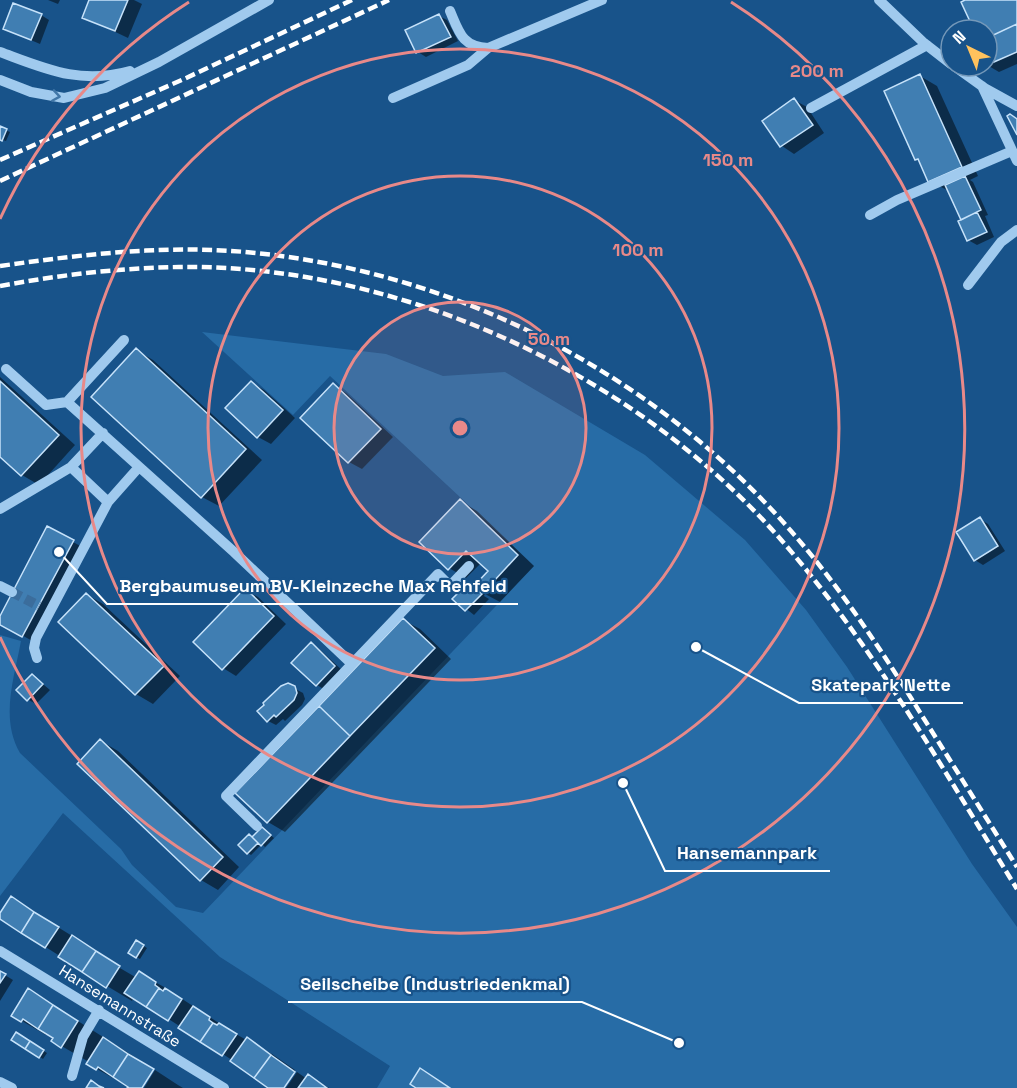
<svg xmlns="http://www.w3.org/2000/svg" width="1017" height="1088" viewBox="0 0 1017 1088" font-family="'Space Grotesk',sans-serif">
<rect width="100%" height="100%" fill="#18538a"/>
<path fill="#276ca6" d="M 202,332 L 386,354 L 443,376 L 505,372 L 645,455 L 745,540 L 806,610 L 847,667 L 972,864 L 1017,927 L 1017,1088 L 377,1088 L 390,1066 L 220,957 L 63,813 L 0,896 L 0,635 L 21,641 C 14,679 0,718 20,753 L 121,849 L 132,865 L 176,907 L 203,913 L 534,566 L 330,376 L 293,415 Z"/>
<path fill="#0007" d="M 48,0 L 60,0 L 58,4 Z
M 91,0 L 134,0 L 142,4 L 128,38 L 84,17 Z
M 966,0 L 1017,0 L 1017,64 L 999,72 L 987,65 L 987,30 L 976,30 Z
M 41,15 L 49,20 L 40,44 L 5,29 Z
M 439,16 L 447,20 L 458,41 L 426,57 L 418,52 Z
M 920,76 L 937,86 L 978,176 L 970,180 L 973,182 L 988,215 L 985,216 L 994,237 L 977,245 L 968,240 L 963,220 L 949,189 L 947,190 L 929,181 L 921,162 L 916,159 Z
M 794,100 L 807,107 L 824,133 L 794,154 L 782,146 L 764,121 Z
M 0,128 L 10,132 L 6,141 L 0,139 Z
M 136,350 L 153,360 L 262,460 L 219,506 L 202,497 Z
M 0,377 L 75,445 L 39,485 L 22,475 L 1,456 L 0,457 Z
M 251,382 L 264,390 L 295,418 L 271,444 L 258,437 Z
M 333,385 L 346,393 L 393,437 L 362,469 L 349,462 L 302,418 Z
M 460,501 L 477,511 L 534,566 L 500,602 L 485,594 L 484,596 L 489,599 L 474,615 L 454,599 L 469,584 L 475,587 L 490,571 L 481,563 L 466,578 L 449,568 Z
M 980,519 L 988,524 L 1005,551 L 983,565 L 975,560 Z
M 73,542 L 86,549 L 36,643 L 0,623 L 0,619 Z
M 245,590 L 258,597 L 286,624 L 236,676 L 223,668 Z
M 86,594 L 103,604 L 180,676 L 153,704 L 136,694 L 60,622 Z
M 403,620 L 420,629 L 451,659 L 285,832 L 268,822 Z
M 311,644 L 319,649 L 343,671 L 325,690 L 317,685 L 293,663 Z
M 32,675 L 50,690 L 36,704 L 27,699 Z
M 288,685 L 303,693 L 305,699 L 302,705 L 285,721 L 283,719 L 276,725 L 268,721 Z
M 101,741 L 118,751 L 239,867 L 218,890 L 201,880 Z
M 262,828 L 274,838 L 265,847 L 262,844 L 251,855 L 248,853 L 253,838 Z
M 11,898 L 114,962 L 113,964 L 137,978 L 139,973 L 164,987 L 234,1033 L 272,1054 L 295,1070 L 282,1088 L 270,1088 L 232,1060 L 181,1027 L 134,997 L 132,1001 L 107,986 L 0,918 Z
M 137,942 L 147,948 L 140,959 L 130,953 Z
M 0,972 L 13,980 L 0,1001 Z
M 29,990 L 152,1068 L 140,1088 L 129,1088 L 123,1082 L 122,1083 L 97,1069 L 88,1064 L 89,1062 L 53,1041 L 55,1038 L 48,1033 L 46,1035 L 22,1021 Z
M 16,1034 L 47,1053 L 43,1059 L 13,1039 Z
M 155,1070 L 178,1085 L 183,1088 L 144,1088 Z
M 297,1072 L 307,1079 L 308,1076 L 329,1088 L 286,1088 Z"/>
<path fill="#407eb2" stroke="#c6e2fa" stroke-width="1.5" d="M 89,0 L 128,0 L 115,31 L 82,18 Z
M 965,0 L 1017,0 L 1017,24 L 987,38 L 987,30 L 974,30 L 961,2 Z
M 13,3 L 42,14 L 31,40 L 3,29 Z
M 439,14 L 451,37 L 416,53 L 405,30 Z
M 1017,24 L 1017,52 L 987,65 L 987,38 Z
M 920,74 L 962,167 L 928,182 L 918,159 L 915,160 L 884,91 Z
M 794,98 L 813,125 L 780,147 L 762,121 Z
M 1010,114 L 1017,119 L 1017,135 L 1007,116 Z
M 0,126 L 7,129 L 2,141 L 0,140 Z
M 965,176 L 981,210 L 961,220 L 945,185 Z
M 977,212 L 987,232 L 967,241 L 958,221 Z
M 136,348 L 246,449 L 201,498 L 91,397 Z
M 0,381 L 59,435 L 21,476 L 0,457 Z
M 251,381 L 283,410 L 257,438 L 225,408 Z
M 333,383 L 381,429 L 348,463 L 300,418 Z
M 460,499 L 518,555 L 482,594 L 474,586 L 488,571 L 466,551 L 448,570 L 419,542 Z
M 980,517 L 998,546 L 974,561 L 956,532 Z
M 47,526 L 74,540 L 22,637 L 0,625 L 0,616 Z
M 469,582 L 482,594 L 465,611 L 452,599 Z
M 245,588 L 274,616 L 222,670 L 193,642 Z
M 86,593 L 164,666 L 135,695 L 58,622 Z
M 403,618 L 435,648 L 350,736 L 319,706 Z
M 311,642 L 335,666 L 316,686 L 291,663 Z
M 32,674 L 43,684 L 27,701 L 16,690 Z
M 288,683 L 295,686 L 297,693 L 294,700 L 276,717 L 274,715 L 267,722 L 257,711 L 264,705 L 263,703 L 281,686 Z
M 319,706 L 350,736 L 267,823 L 235,793 Z
M 100,739 L 223,857 L 200,881 L 77,764 Z
M 262,827 L 271,835 L 261,846 L 252,837 Z
M 249,834 L 258,843 L 247,854 L 238,845 Z
M 11,896 L 34,912 L 21,933 L 0,919 L 0,913 Z
M 34,912 L 59,927 L 45,948 L 21,933 Z
M 72,935 L 96,951 L 82,972 L 58,957 Z
M 136,940 L 144,945 L 136,958 L 128,953 Z
M 96,951 L 120,966 L 106,988 L 82,972 Z
M 0,971 L 6,974 L 0,983 Z
M 139,971 L 156,982 L 155,985 L 159,988 L 146,1007 L 124,993 Z
M 28,988 L 53,1005 L 38,1029 L 23,1019 L 21,1022 L 11,1016 Z
M 159,988 L 163,991 L 165,988 L 182,999 L 168,1021 L 146,1007 Z
M 53,1005 L 78,1021 L 61,1048 L 51,1041 L 53,1038 L 38,1029 Z
M 193,1006 L 210,1017 L 209,1020 L 213,1023 L 200,1042 L 178,1028 Z
M 213,1023 L 217,1025 L 219,1023 L 237,1034 L 222,1056 L 200,1042 Z
M 16,1032 L 30,1041 L 25,1049 L 11,1040 Z
M 103,1037 L 128,1054 L 113,1077 L 98,1067 L 96,1070 L 86,1064 Z
M 247,1037 L 271,1055 L 254,1078 L 230,1061 Z
M 30,1041 L 44,1050 L 39,1058 L 25,1049 Z
M 128,1054 L 154,1069 L 142,1088 L 127,1088 L 128,1087 L 113,1077 Z
M 271,1055 L 295,1072 L 284,1088 L 268,1088 L 254,1078 Z
M 420,1068 L 450,1088 L 416,1088 L 410,1084 Z
M 308,1074 L 327,1088 L 298,1088 Z
M 91,1080 L 99,1086 L 104,1088 L 86,1088 Z"/>
<g fill="none" stroke-linecap="round" stroke-linejoin="round">
<path stroke="#3b6d9c" stroke-width="10" stroke-dasharray="10 5" stroke-linecap="butt" d="M 12,592 L 39,606"/>
<path stroke="#a0caee" stroke-width="10" d="M 879,0 L 924,43 L 951,64
M 450,11 C 459,32 462,47 488,48 L 602,0
M 0,52 C 46,69 80,85 130,71
M 954,66 L 986,89 L 1017,106
M 0,80 L 31,92 L 64,98 L 105,88 L 159,62 L 269,0
M 982,86 L 1017,161
M 393,98 L 468,65 L 488,48
M 811,108 L 927,45
M 870,215 L 897,200 L 1012,151
M 968,285 L 1001,242 L 1017,230
M 6,369 L 46,405 L 67,402 L 234,552 L 352,664
M 67,402 L 124,340
M 71,467 L 108,502
M 0,509 L 71,467 L 103,433
M 0,586 L 12,592
M 37,658 L 34,648 L 36,638 L 108,502 L 139,467
M 257,826 L 226,796 L 438,574 L 450,586 L 469,566
M 0,951 L 224,1088
M 72,1076 L 83,1037 L 99,1010
M 0,1082 L 12,1088"/>
<path stroke="#fff" stroke-width="4.5" stroke-dasharray="10 4.5" stroke-linecap="butt" d="M 0,160 L 184,79 L 352,0
M 0,181 L 389,0
M 0,266 C 85,254 170,244 256,253 C 462,274 656,376 791,531 C 840,587 882,651 921,714 C 953,765 985,816 1017,867
M 0,286 C 59,275 119,268 179,267 C 402,264 638,375 783,542 C 874,647 944,771 1017,889"/>
</g>
<defs><path id="oneway-chevron" d="M-2-3.5L2.5 0L-2 3.5" fill="none" stroke-width="1.6" stroke-linecap="round" stroke-linejoin="round" transform="scale(1.5)"/></defs>
<use stroke="#4177a8" href="#oneway-chevron" transform="translate(56 96) rotate(9)"/>
<circle cx="460" cy="428" r="126" fill="#e88989" fill-opacity=".12"/>
<g fill="none" stroke="#e88989" stroke-width="3">
<circle cx="460" cy="428" r="126"/>
<circle cx="460" cy="428" r="252"/>
<circle cx="460" cy="428" r="379"/>
<path d="M0 219A505 505 0 0 1 189 2M731 2A505 505 0 1 1 0 637"/>
</g>
<g text-anchor="middle" dominant-baseline="central" stroke-width="4.5" stroke-linejoin="round" paint-order="stroke">
<g font-size="16" fill="#fff" stroke="#18538a">
<text transform="translate(120 1006) rotate(32)">Hansemannstraße</text>
</g>
</g>
<circle cx="460" cy="428" r="9" fill="#e88989" stroke="#18538a" stroke-width="3"/>
<g font-size="18" text-anchor="middle" font-weight="bold" fill="#e88989" stroke="#18538a" stroke-width="4.5" stroke-linejoin="round" paint-order="stroke">
<text x="817" y="77">200 m</text>
<text x="728" y="166">150 m</text>
<text x="638" y="256">100 m</text>
<text x="549" y="345">50 m</text>
</g>
<path fill="none" stroke="#fff" stroke-width="2" d="M59 552L107 604H518M696 647L799 703H963M623 783L665 871H830M679 1043L582 1002H288"/>
<g fill="#fff" stroke="#18538a" stroke-width="2">
<circle cx="59" cy="552" r="6"/>
<circle cx="696" cy="647" r="6"/>
<circle cx="623" cy="783" r="6"/>
<circle cx="679" cy="1043" r="6"/>
</g>
<g font-size="18" text-anchor="middle" font-weight="bold" fill="#fff" stroke="#18538a" stroke-width="4.5" stroke-linejoin="round" paint-order="stroke">
<text x="313" y="592">Bergbaumuseum BV-Kleinzeche Max Rehfeld</text>
<text x="881" y="691">Skatepark Nette</text>
<text x="747" y="859">Hansemannpark</text>
<text x="435" y="990">Seilscheibe (Industriedenkmal)</text>
</g>
<g transform="translate(969 48) rotate(317)"><circle r="28" fill="#18538a" stroke="#7498b9" stroke-width="1.5"/>
<path d="M0-4.5L10 22L0 15L-10 22Z" fill="#ffc25d"/>
<text y="-9" font-size="16" font-weight="bold" text-anchor="middle" fill="#ffffff">N</text>
</g>
</svg>
